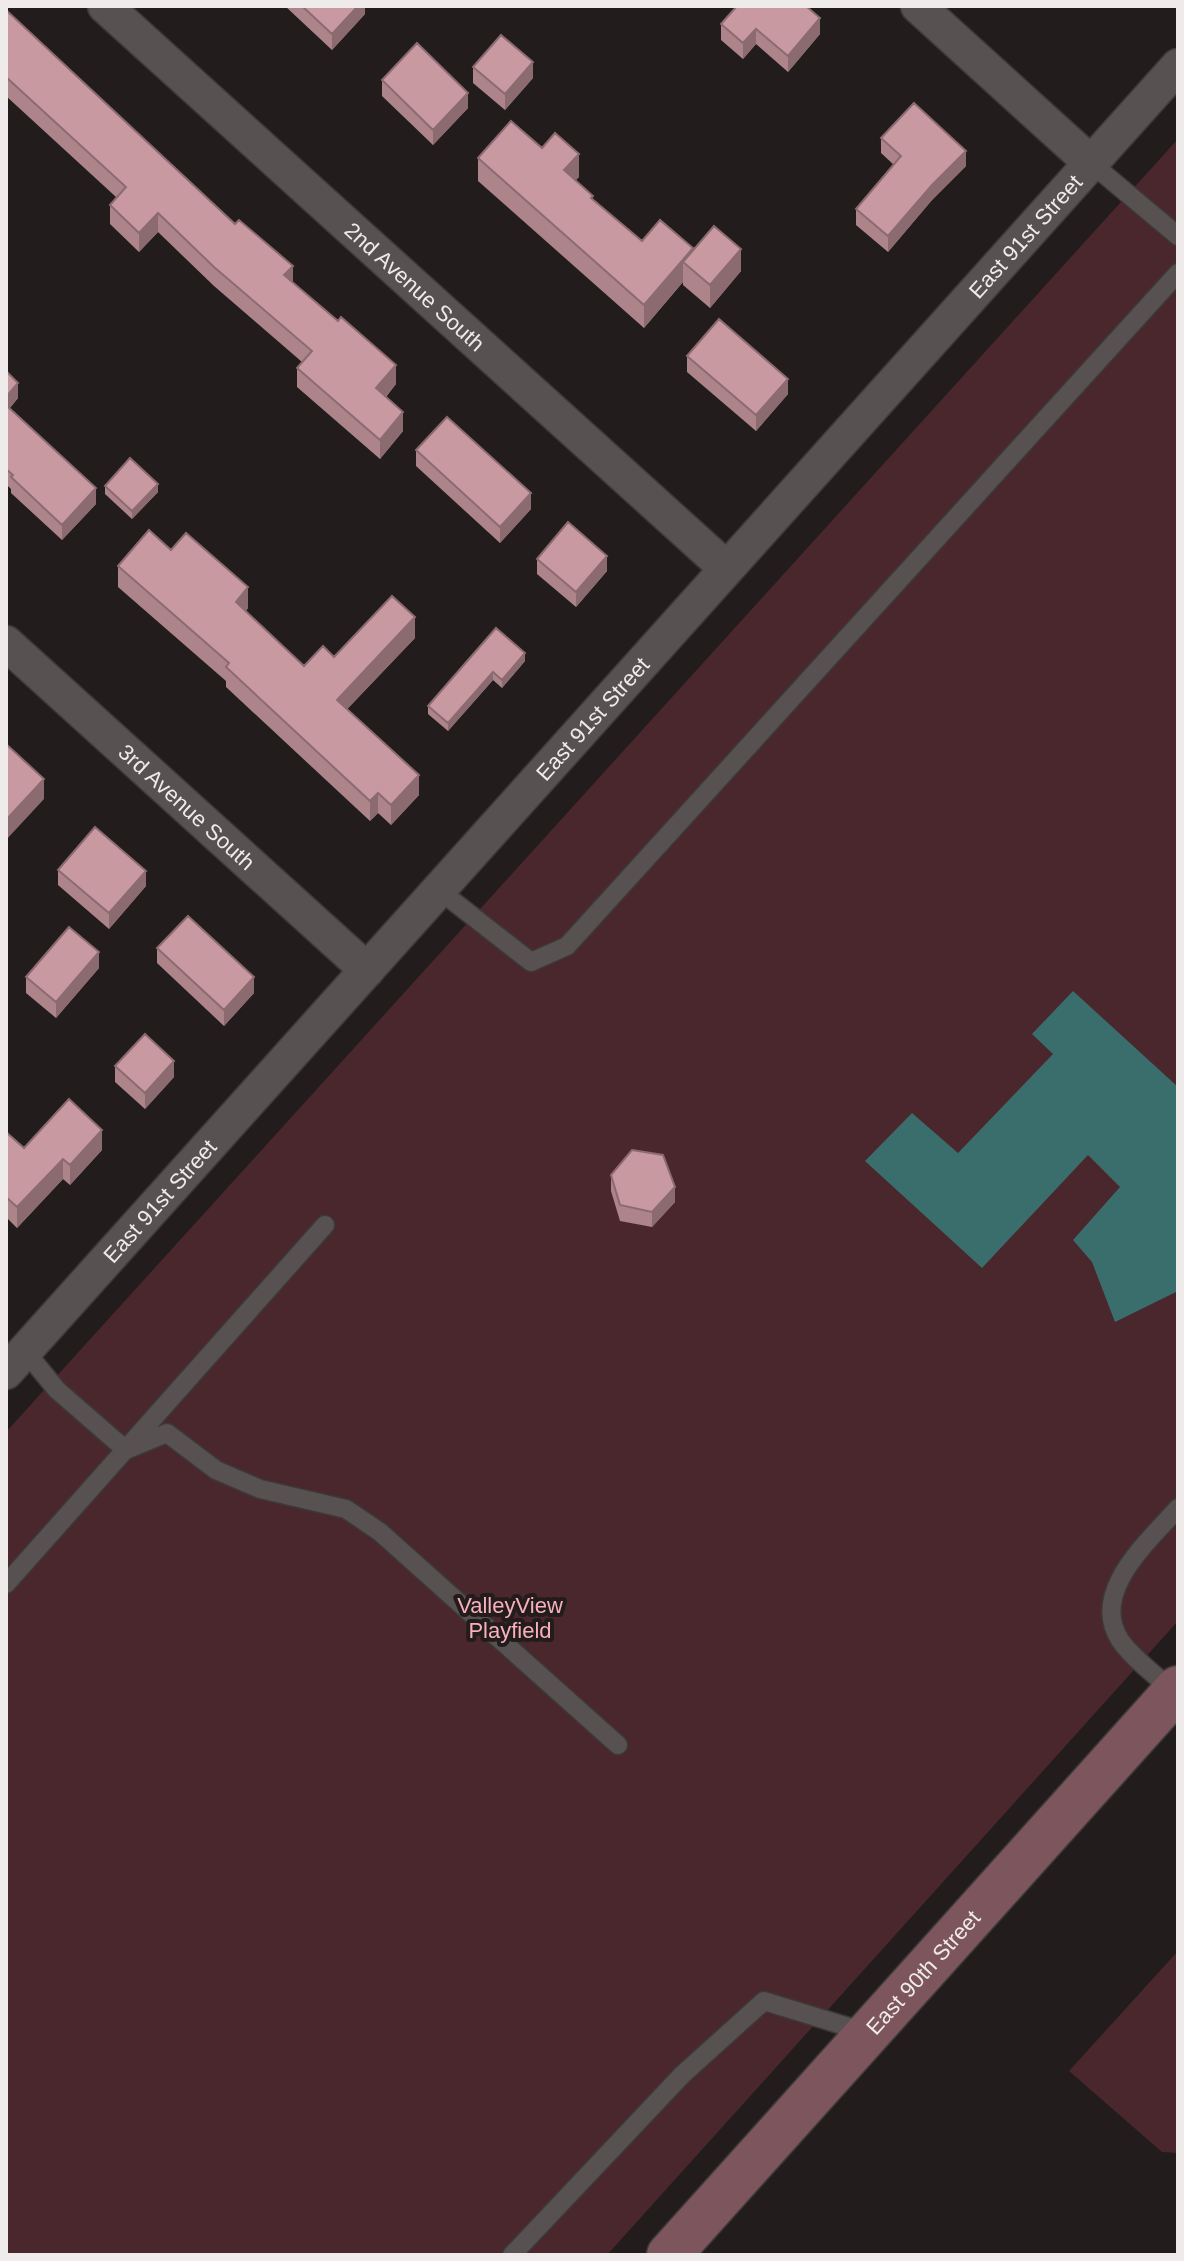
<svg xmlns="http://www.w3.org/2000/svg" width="1184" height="2261" viewBox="0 0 1184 2261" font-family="Arial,sans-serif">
<rect width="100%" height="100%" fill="#221c1d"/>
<path fill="#4a272d" d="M 1178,139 L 1178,1621 L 607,2255 L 6,2255 L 6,1432 Z
M 1178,1951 L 1178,2153 L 1162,2152 L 1069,2071 Z"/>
<path fill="#3a6e6d" d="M 1073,991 L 1178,1087 L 1178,1289 L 1176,1292 L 1115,1322 L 1092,1262 L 1073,1240 L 1120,1187 L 1088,1155 L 982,1268 L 865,1161 L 912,1113 L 958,1153 L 1053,1054 L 1032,1034 Z"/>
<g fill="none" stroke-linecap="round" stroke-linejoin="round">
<defs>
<path id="lane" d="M 1091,163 L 1178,236
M 439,890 L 531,962 L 567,946 L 1178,273
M 25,1351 L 57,1390 L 126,1450 L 167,1433 L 216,1470 L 260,1489 L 346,1509 L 380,1532 L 618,1745
M 6,1584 L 325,1225
M 1174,1692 C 1158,1677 1132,1658 1120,1640 C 1089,1592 1149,1541 1178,1508
M 512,2255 L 682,2075 L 764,2001 L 865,2032"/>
<g id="street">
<path id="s1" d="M 105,6 L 726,568"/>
<path d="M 918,6 L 1091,163"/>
<path id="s2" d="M 6,643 L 367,970"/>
<path id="s3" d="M 6,1372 L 1178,66"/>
</g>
<g id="secondary">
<path id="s4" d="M 669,2255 L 1178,1688"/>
</g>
</defs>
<use href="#lane" stroke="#3d3939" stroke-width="21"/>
<use href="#street" stroke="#3d3939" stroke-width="37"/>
<use href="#secondary" stroke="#3d3939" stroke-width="47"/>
<use href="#lane" stroke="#575152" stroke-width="18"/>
<use href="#street" stroke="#575152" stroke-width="34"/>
<use href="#secondary" stroke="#7d555d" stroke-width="44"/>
</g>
<path fill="#ac848a" d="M 285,6 L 365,6 L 365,14 L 332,50 Z
M 6,10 L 293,283 L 396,384 L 386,397 L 403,431 L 380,459 L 297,387 L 297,368 L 302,362 L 214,286 L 158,232 L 139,252 L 110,224 L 110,205 L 116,197 L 6,96 Z
M 721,24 L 820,34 L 788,72 L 756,44 L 743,59 L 721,40 Z
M 473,67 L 533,78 L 505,110 L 473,83 Z
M 382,80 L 468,108 L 433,145 L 382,96 Z
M 881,138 L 966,166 L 932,200 L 888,252 L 856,225 L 856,209 L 894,165 L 881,153 Z
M 542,148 L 579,177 L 575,180 L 593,199 L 642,241 L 693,251 L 741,271 L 710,308 L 683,285 L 683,282 L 644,328 L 478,181 L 478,158 Z
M 687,356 L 788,394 L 756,431 L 687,372 Z
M 6,371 L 18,398 L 10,408 L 96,504 L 62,540 L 11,493 L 11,489 L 6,484 Z
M 416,450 L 531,509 L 500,543 L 416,466 Z
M 105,486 L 158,492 L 132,519 L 105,494 Z
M 171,550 L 248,608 L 246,611 L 304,666 L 334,657 L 415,638 L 347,709 L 419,795 L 391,825 L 378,813 L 370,821 L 226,687 L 226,681 L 118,587 L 118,566 Z
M 537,559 L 607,571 L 576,607 L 537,574 Z
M 496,628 L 525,661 L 502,688 L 493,680 L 448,731 L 428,714 L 428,706 Z
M 58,870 L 146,886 L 109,929 L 58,885 Z
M 157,948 L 254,993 L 224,1026 L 157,963 Z
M 99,968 L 56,1018 L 26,993 L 26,977 Z
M 115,1066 L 174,1077 L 145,1109 L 115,1082 Z
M 6,1132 L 24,1148 L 102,1150 L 70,1185 L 63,1179 L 17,1228 L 6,1217 Z
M 611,1175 L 675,1202 L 652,1227 L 620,1221 L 611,1191 Z"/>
<path fill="#8c6b70" d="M 358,6 L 365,6 L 365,14 L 332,50 L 332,34 Z
M 820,18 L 820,34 L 788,72 L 788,56 Z
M 756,29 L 756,44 L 743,59 L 743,43 Z
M 533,62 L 533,78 L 505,110 L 505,94 Z
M 468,93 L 468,108 L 433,145 L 433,130 Z
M 966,151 L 966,166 L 932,200 L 888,252 L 888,236 L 932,185 Z
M 579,154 L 579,177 L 564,193 L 564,170 Z
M 158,213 L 158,232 L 139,252 L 139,233 Z
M 693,248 L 693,270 L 683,262 L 683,282 L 644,328 L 644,305 Z
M 741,249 L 741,271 L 710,308 L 710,285 Z
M 293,266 L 293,285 L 284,275 Z
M 396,365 L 396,384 L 376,407 L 376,388 Z
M 788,379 L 788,394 L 756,431 L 756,415 Z
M 18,383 L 18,398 L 6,412 L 6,397 Z
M 403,412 L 403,431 L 380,459 L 380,440 Z
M 158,484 L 158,492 L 132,519 L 132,511 Z
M 96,488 L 96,504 L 62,540 L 62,525 Z
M 531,493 L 531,509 L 500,543 L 500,527 Z
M 607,556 L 607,571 L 576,607 L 576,592 Z
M 248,587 L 248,608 L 236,622 L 236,602 Z
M 415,617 L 415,638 L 337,720 L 337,700 Z
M 525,653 L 525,661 L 502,688 L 502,680 Z
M 493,672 L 493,680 L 448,731 L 448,723 Z
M 419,775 L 419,795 L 391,825 L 391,805 Z
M 44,779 L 44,799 L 6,840 L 6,820 Z
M 378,793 L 378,813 L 370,821 L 370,801 Z
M 146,871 L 146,886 L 109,929 L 109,913 Z
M 99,952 L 99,968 L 56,1018 L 56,1002 Z
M 254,977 L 254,993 L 224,1026 L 224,1010 Z
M 174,1061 L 174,1077 L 145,1109 L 145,1093 Z
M 102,1130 L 102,1150 L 70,1185 L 70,1165 Z
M 63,1159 L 63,1179 L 17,1228 L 17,1207 Z
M 675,1187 L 675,1202 L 652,1227 L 652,1212 Z"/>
<path fill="#c899a0" stroke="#8c6b70" stroke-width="2" d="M 302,6 L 358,6 L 332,34 Z
M 737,6 L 806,6 L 820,18 L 788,56 L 756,29 L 743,43 L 721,24 Z
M 6,10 L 235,224 L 239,220 L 293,266 L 284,275 L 338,321 L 341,317 L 396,365 L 376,388 L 403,412 L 380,440 L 297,368 L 312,351 L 214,267 L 158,213 L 139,233 L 110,205 L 126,187 L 6,77 Z
M 501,35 L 533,62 L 505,94 L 473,67 Z
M 417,43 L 468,93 L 433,130 L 382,80 Z
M 914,103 L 966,151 L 932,185 L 888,236 L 856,209 L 901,156 L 881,138 Z
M 511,121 L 542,148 L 555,133 L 579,154 L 564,170 L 593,196 L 591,198 L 642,241 L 660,220 L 693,248 L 644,305 L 478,158 Z
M 714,226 L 741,249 L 710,285 L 683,262 Z
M 719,319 L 788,379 L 756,415 L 687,356 Z
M 6,371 L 18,383 L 6,397 Z
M 6,405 L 96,488 L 62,525 L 11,477 L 13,475 L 6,469 Z
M 447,417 L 531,493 L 500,527 L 416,450 Z
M 130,458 L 158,484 L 132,511 L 105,486 Z
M 568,522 L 607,556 L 576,592 L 537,559 Z
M 149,530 L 171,550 L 186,533 L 248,587 L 236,602 L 304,666 L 323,646 L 334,657 L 392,596 L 415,617 L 337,700 L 419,775 L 391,805 L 378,793 L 370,801 L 226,667 L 229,663 L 118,566 Z
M 496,628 L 525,653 L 502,680 L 493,672 L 448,723 L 428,706 Z
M 6,744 L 44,779 L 6,820 Z
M 95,827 L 146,871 L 109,913 L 58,870 Z
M 188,916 L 254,977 L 224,1010 L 157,948 Z
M 69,927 L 99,952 L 56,1002 L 26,977 Z
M 145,1034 L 174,1061 L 145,1093 L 115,1066 Z
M 69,1099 L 102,1130 L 70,1165 L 63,1159 L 17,1207 L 6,1197 L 6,1132 L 24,1148 Z
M 632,1150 L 663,1155 L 675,1187 L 652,1212 L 620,1205 L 611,1175 Z"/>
<g text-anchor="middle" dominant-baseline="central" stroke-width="8" stroke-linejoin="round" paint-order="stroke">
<g font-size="22" fill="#efebeb" stroke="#221c1d">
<text stroke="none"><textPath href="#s3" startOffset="1526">East 91st Street</textPath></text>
<text stroke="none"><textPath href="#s1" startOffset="418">2nd Avenue South</textPath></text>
<text stroke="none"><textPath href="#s3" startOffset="878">East 91st Street</textPath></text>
<text stroke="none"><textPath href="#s2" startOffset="244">3rd Avenue South</textPath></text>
<text stroke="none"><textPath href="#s3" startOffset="230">East 91st Street</textPath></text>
<text stroke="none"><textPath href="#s4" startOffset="380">East 90th Street</textPath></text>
</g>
<g font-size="22" fill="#f8afba" stroke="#221c1d">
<text x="510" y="1605">ValleyView<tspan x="510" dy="25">Playfield</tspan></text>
</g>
</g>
<rect width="1184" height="2261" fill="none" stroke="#efebeb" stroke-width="16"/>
</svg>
